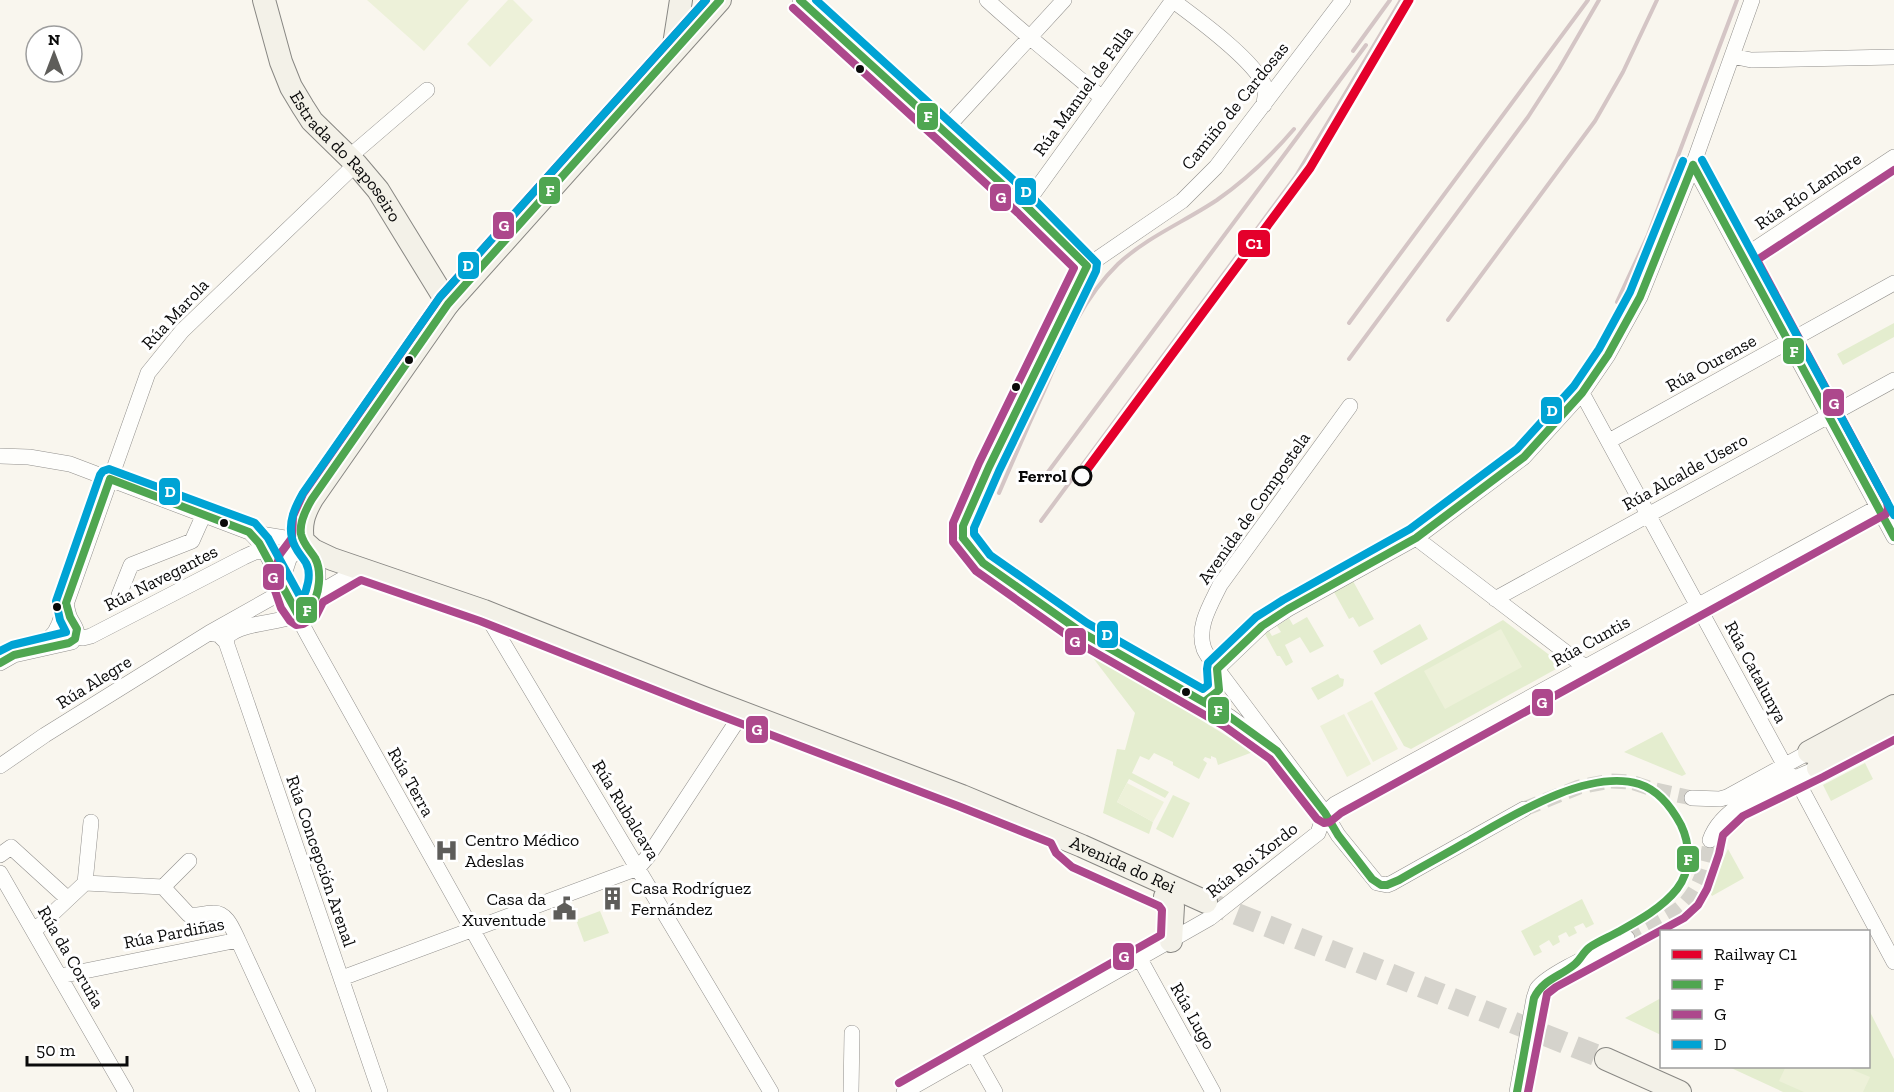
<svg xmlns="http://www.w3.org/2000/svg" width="1894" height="1092" viewBox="0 0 1894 1092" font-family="'Zilla Slab',serif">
<rect width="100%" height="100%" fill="#f9f6ee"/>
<path fill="#e4edcf" d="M 1894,323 L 1894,337 L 1843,365 L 1837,354 Z
M 1353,581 L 1374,619 L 1359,627 L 1353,617 L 1349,619 L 1334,592 Z
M 1307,617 L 1324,646 L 1310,653 L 1300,637 L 1285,645 L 1293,662 L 1286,666 L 1280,656 L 1277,656 L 1265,634 L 1269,631 L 1272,636 L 1281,632 L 1277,626 L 1289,618 L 1293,625 Z
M 1503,620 L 1556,660 L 1556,669 L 1411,749 L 1404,746 L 1374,693 Z
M 1420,624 L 1428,639 L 1381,665 L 1373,651 Z
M 1087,650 L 1253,752 L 1218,765 L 1216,758 L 1211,756 L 1211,759 L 1205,757 L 1203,760 L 1207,763 L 1199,779 L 1173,765 L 1173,762 L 1154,753 L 1149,760 L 1140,756 L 1132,773 L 1169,792 L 1165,798 L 1129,779 L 1117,802 L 1153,822 L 1149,834 L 1103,813 L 1117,749 L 1125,750 L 1135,713 Z
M 1338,674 L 1340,678 L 1344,679 L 1343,686 L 1318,700 L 1311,688 Z
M 1662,732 L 1686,774 L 1682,776 L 1624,752 Z
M 1865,763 L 1873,779 L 1831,801 L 1823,785 Z
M 1173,795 L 1190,803 L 1173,838 L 1156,829 Z
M 1728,849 L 1744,878 L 1712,896 L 1709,891 Z
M 1582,899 L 1594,924 L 1586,928 L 1583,923 L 1574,927 L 1577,933 L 1569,937 L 1566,932 L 1558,936 L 1560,942 L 1553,946 L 1549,940 L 1539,946 L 1542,952 L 1534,956 L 1521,931 Z
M 600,911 L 609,933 L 584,942 L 576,920 Z
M 1661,998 L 1661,1035 L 1625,1018 Z
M 1869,1010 L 1894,1059 L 1894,1092 L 1783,1092 L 1729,1067 L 1868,1066 Z"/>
<path fill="#edf1d9" d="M 367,0 L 469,0 L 424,51 Z
M 508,0 L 513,0 L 533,20 L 490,67 L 467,44 Z
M 1501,629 L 1522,667 L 1445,709 L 1424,671 Z
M 1372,700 L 1398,749 L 1373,762 L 1347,713 Z
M 1344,714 L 1371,764 L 1347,777 L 1320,726 Z
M 1127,783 L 1164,802 L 1153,822 L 1117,802 Z
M 1786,1066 L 1846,1067 L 1870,1077 L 1863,1092 L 1804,1092 L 1779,1081 Z"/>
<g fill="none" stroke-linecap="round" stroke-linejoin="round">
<path stroke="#d5d3cc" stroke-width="15" stroke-dasharray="15 8" stroke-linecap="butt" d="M 1524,809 L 1579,787 L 1611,781 L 1631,782 L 1655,790 L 1692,798
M 1627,938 C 1643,929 1661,921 1676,911 C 1698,896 1708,865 1710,840"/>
<path stroke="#d5d3cc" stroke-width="22" stroke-dasharray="22 11" stroke-linecap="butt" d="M 1206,902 L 1606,1059"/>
<defs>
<path id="street" d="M 800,0 L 1025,205 L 1087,266 L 989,467 L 963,526 L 963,538 L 983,563 L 1081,632 L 1230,717 L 1277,751
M 987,0 C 1024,34 1064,65 1102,98
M 1172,0 C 1195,17 1256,61 1265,87 C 1267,92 1264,99 1264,105
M 1732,56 L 1751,60 L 1894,57
M 942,130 L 952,122 L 1064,0
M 349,157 L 427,90
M 1693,165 L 1894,537
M 1025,205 L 1173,0
M 1743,257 L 1894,157
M 1087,266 L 1182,201 L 1216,167 L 1343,0
M 1582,393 L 1792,779 L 1802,790 L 1894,962
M 1350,406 L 1220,585 C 1211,604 1196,627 1204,649 C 1207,656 1213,663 1217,669 L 1325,813 L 1338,835 L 1377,883 L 1387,885 L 1392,883 L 1524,809
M 1609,441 L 1894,283
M 0,456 L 29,457 L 70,464 L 249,532 L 303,541
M 249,532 C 266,545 279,581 289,600 C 298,617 307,634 316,650 L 563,1092
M 1416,538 L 1585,667
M 119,595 L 131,565 L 192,541 L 204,514
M 315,595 L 360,569
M 1495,599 L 1894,380
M 484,611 L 771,1092
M 209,633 L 219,635 L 226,642 L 380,1092
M 76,636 L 83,638 L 91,636 L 244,557 L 255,552 L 263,551
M 226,642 L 228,636 C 246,619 295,625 309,607 C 314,601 315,593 317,585 C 320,569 317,560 307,547
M 28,651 L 47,641 L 55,632 L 59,624 L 148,373 L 182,331 L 356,164
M 0,663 L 14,655 L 72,642 C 81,632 75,628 70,618 C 68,614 67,608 66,603
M 1217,669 L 1262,626 L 1288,609 L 1416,538 L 1524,457 L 1582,393 L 1608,355 L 1640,297 L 1693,165 L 1752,0
M 0,766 L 45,735 L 209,633 L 273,597 L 279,590 L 289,559 L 303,541
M 1692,798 L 1720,799 L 1727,797 L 1809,752
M 1325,813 L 1335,804 L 1878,507
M 1710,840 C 1723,801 1784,784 1818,768
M 0,855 L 11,847 L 68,899
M 0,873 L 126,1092
M 85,883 L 91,822
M 163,887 L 189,915 C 198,916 205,913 213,913 C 227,912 233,930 238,940
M 163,887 L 189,861
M 34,931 L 85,883 L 163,887
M 1140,959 L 1213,1092
M 60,976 L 238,940 L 308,1092
M 342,978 L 638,868 L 649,855 L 743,712
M 973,1053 L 995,1092
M 851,1092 L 852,1033
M 904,1092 L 1210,918 L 1318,833 L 1325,813
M 1517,1092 L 1534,998 C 1535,995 1536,992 1537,989 C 1548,973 1607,948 1627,938"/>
<g id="secondary">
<path id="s1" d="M 264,0 L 281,62 L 291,87 L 303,107 L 312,121 L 356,164 L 378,190 L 448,304"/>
<path id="s2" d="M 720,0 L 448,304 L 312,499 C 304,513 300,524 303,541 L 313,550 L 332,559 L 484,611 L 704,698 L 962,796 L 1082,846 L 1206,902"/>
<path d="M 673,51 L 681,0"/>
<path d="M 1809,752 L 1894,706"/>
<path d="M 1818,768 L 1894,728"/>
<path d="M 1165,897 L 1173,906 L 1171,941"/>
<path d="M 1606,1059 L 1680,1092"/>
</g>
</defs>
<use href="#street" stroke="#92908d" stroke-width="16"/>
<use href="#secondary" stroke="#888783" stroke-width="24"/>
<use href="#street" stroke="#fefefc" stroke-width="15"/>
<use href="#secondary" stroke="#f3f1e8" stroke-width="22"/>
<path stroke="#d4c5c5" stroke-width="4" d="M 1353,51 L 1390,0
M 1617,302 L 1648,235 L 1737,0
M 1448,320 L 1595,121 L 1623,72 L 1657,0
M 1349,323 L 1588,0
M 1349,359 L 1528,117 L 1559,69 L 1599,0
M 1045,476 L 1366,45
M 999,493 C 1014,458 1029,424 1045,389 C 1064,344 1082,299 1118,264 C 1147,237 1184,222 1217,200 C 1247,179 1271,156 1294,129
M 1041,521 L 1296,176 L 1401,0"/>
<defs>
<path id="bus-1" d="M 800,0 L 1025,205 L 1087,266 L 989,467 L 963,526 L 963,538
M 1693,165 L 1894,537
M 110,479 L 249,532 L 259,543 L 298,615 C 302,613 307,611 310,607 C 320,596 322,571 315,558 C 310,550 303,544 301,534 C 299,522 306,509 312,499 L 448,304 L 720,0
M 963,538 L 983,563 L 1081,632 L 1230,717 L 1277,751 L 1325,813 L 1338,835 L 1372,879 L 1381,885 L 1387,885 L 1399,880 C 1421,867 1444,855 1466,842 C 1510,817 1587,768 1639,784 C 1658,790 1672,808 1681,825 C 1691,846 1691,871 1677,889 C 1662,908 1638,921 1618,932 C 1609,937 1599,941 1590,947 C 1583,952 1581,959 1575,964 C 1560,977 1543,979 1534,998 L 1517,1092
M 0,663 L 14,655 L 69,643 L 75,639 L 77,629 L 70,617 L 66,603 L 110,479
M 1204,702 L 1219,690 L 1217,669 L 1262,626 L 1288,609 L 1416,538 L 1524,457 L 1582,393 L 1608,355 L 1640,297 L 1693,165"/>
<path id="bus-2" d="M 706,0 L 440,297 L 303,494 L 293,516 L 292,538 L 280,554 L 272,582 L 281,608 L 290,621 L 296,625 L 303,624 L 316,616 L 323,602 L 361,580 L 480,621 L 700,708 L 958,806 L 1051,843 L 1056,853 L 1072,867 L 1159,906 L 1162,910 L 1161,935 L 899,1083
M 793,8 L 1018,213 L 1074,268 L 979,463 L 953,523 L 953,542 L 976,571 L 1075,641 L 1224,726 L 1270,759 L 1317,819 L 1324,823 L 1330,822 L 1341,813 L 1886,514 L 1888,508 L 1887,502 L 1757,260 L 1894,170
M 1528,1092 L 1547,994 L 1556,987 L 1684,918 L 1698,905 L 1707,889 L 1719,854 L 1723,835 L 1743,816 L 1823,777 L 1894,740"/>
<path id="bus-3" d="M 816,0 L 1032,197 L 1097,263 L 1096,271 L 999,471 L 974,528 L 974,534 L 990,555 L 1087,623 L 1203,689 L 1208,685 L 1207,669 L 1208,663 L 1256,617 L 1283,600 L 1410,529 L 1517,449 L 1574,386 L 1599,349 L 1630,292 L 1683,161
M 1702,160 L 1894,515
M 0,651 L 12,645 L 66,632 L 60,620 L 56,601 L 100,475 L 103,471 L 109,469 L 255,523 L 268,538 L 302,600 C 307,590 312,574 306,563 C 301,555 294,549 292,538 C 288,522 295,507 303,493 L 440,297 L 706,0"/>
</defs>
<use href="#bus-1" stroke="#fff" stroke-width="12"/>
<use href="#bus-2" stroke="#fff" stroke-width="12"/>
<use href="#bus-3" stroke="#fff" stroke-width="12"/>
<use href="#bus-1" stroke="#4fa651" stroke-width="8"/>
<use href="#bus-2" stroke="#ad488c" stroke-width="8"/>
<use href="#bus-3" stroke="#00a3d4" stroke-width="8"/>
<defs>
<path id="rail-1" d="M 1082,476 L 1310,168 L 1409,0"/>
</defs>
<use href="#rail-1" stroke="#fff" stroke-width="14"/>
<use href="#rail-1" stroke="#e4002b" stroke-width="9"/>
</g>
<defs>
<symbol id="hospital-bare" viewBox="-9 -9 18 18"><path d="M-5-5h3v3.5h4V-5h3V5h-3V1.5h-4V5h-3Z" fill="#5e5d5a" stroke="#fff" stroke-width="2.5" paint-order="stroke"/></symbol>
<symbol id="building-bare" viewBox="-9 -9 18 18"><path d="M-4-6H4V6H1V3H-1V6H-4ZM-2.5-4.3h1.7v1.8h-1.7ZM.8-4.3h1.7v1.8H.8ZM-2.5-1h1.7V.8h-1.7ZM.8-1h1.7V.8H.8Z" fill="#5e5d5a" stroke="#fff" stroke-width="2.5" paint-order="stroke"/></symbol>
<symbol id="civic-bare" viewBox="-9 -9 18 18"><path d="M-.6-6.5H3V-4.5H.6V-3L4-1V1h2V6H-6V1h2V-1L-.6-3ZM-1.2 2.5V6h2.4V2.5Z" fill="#5e5d5a" stroke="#fff" stroke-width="2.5" paint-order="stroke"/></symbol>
</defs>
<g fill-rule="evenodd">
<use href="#hospital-bare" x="430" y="834" width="33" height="33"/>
<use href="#building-bare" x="596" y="882" width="33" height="33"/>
<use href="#civic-bare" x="548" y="892" width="33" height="33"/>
</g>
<g fill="#0a0a0a" stroke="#fff" stroke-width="2">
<circle cx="860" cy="69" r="5"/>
<circle cx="409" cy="360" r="5"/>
<circle cx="1016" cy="387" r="5"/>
<circle cx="224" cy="523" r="5"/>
<circle cx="57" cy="607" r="5"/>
<circle cx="1186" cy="692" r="5"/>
</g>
<circle fill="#fff" stroke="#0a0a0a" stroke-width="3" cx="1082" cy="476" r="9"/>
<g text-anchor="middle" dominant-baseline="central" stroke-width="6" stroke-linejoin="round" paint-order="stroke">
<g font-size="18" fill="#0a0a0a" stroke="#fff">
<text transform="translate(1083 91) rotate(-54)">Rúa Manuel de Falla</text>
<text transform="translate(1235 106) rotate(-51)">Camiño de Cardosas</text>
<text stroke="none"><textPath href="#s1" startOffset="180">Estrada do Raposeiro</textPath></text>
<text transform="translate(1808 191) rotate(-34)">Rúa Río Lambre</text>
<text transform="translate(175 314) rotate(-47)">Rúa Marola</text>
<text transform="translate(1711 363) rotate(-29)">Rúa Ourense</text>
<text transform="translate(1685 472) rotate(-29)">Rúa Alcalde Usero</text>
<text transform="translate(1254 508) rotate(-55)">Avenida de Compostela</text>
<text transform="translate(161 578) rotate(-27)">Rúa Navegantes</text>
<text transform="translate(1591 641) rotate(-29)">Rúa Cuntis</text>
<text transform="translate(1756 672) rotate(62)">Rúa Catalunya</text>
<text transform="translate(94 682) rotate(-32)">Rúa Alegre</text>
<text transform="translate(411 782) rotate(61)">Rúa Terra</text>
<text transform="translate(626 810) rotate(59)">Rúa Rubalcava</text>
<text transform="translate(1252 860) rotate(-38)">Rúa Roi Xordo</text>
<text transform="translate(321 861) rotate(71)">Rúa Concepción Arenal</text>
<text stroke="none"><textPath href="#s2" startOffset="1572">Avenida do Rei</textPath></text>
<text transform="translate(174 933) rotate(-11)">Rúa Pardiñas</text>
<text transform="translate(71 957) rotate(60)">Rúa da Coruña</text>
<text transform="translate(1193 1016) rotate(61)">Rúa Lugo</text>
</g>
<g font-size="18" font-weight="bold" fill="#0a0a0a" stroke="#fff" text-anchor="end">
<text x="1067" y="476">Ferrol</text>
</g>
<g font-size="18" fill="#0a0a0a" stroke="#fff" text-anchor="start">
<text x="465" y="840">Centro Médico<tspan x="465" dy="21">Adeslas</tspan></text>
<text x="631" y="888">Casa Rodríguez<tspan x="631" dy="21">Fernández</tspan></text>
<text x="546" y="899" text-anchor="end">Casa da<tspan x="546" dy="21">Xuventude</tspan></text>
</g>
</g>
<g stroke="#fff" stroke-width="2">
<rect x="916" y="102" width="23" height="29" rx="6" fill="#4fa651"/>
<rect x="538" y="176" width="23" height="29" rx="6" fill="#4fa651"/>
<rect x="1014" y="177" width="23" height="29" rx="6" fill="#00a3d4"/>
<rect x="989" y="183" width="23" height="29" rx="6" fill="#ad488c"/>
<rect x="492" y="211" width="23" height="29" rx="6" fill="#ad488c"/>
<rect x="1237" y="229" width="34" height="29" rx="6" fill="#e4002b"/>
<rect x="457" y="251" width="23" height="29" rx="6" fill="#00a3d4"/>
<rect x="1782" y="337" width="23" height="28" rx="6" fill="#4fa651"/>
<rect x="1822" y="388" width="23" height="29" rx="6" fill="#ad488c"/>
<rect x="1540" y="396" width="23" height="29" rx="6" fill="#00a3d4"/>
<rect x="158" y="477" width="23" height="29" rx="6" fill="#00a3d4"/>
<rect x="262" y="563" width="23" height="28" rx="6" fill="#ad488c"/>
<rect x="295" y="596" width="23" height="28" rx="6" fill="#4fa651"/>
<rect x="1096" y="620" width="23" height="29" rx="6" fill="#00a3d4"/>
<rect x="1064" y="627" width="23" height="29" rx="6" fill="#ad488c"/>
<rect x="1531" y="688" width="23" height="29" rx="6" fill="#ad488c"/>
<rect x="1207" y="696" width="23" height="29" rx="6" fill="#4fa651"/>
<rect x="745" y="715" width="24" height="29" rx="6" fill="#ad488c"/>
<rect x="1676" y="845" width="24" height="28" rx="6" fill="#4fa651"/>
<rect x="1112" y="942" width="23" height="29" rx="6" fill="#ad488c"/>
</g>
<g font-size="16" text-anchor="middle" font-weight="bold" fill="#fff">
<text x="928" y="122">F</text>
<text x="550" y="196">F</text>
<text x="1026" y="197">D</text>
<text x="1001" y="203">G</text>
<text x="504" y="231">G</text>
<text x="1254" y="249">C1</text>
<text x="468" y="271">D</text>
<text x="1794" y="357">F</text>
<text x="1834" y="409">G</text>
<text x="1552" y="416">D</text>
<text x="170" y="497">D</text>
<text x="273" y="583">G</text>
<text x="307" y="616">F</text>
<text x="1107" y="640">D</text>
<text x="1075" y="647">G</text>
<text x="1542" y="708">G</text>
<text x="1218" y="716">F</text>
<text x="757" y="735">G</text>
<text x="1688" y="865">F</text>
<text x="1124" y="962">G</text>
</g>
<rect x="1660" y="930" width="210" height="138" fill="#ffffff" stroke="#9d9d9d" stroke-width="1.5"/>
<rect x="1672" y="950" width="30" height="9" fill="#e4002b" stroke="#9d9d9d" stroke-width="1.5"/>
<text x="1714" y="960" font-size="18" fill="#0a0a0a">Railway C1</text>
<rect x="1672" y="980" width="30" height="9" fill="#4fa651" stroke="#9d9d9d" stroke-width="1.5"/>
<text x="1714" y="990" font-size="18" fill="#0a0a0a">F</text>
<rect x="1672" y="1010" width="30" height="9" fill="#ad488c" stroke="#9d9d9d" stroke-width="1.5"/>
<text x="1714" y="1020" font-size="18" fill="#0a0a0a">G</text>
<rect x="1672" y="1040" width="30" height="9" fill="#00a3d4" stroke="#9d9d9d" stroke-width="1.5"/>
<text x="1714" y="1050" font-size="18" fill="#0a0a0a">D</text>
<g transform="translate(54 54)"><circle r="28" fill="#ffffff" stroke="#9d9d9d" stroke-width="1.5"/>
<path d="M0-4.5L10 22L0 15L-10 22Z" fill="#5e5d5a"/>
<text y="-9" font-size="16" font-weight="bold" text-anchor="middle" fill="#0a0a0a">N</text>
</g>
<path d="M27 1056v9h100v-9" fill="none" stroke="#0a0a0a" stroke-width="3"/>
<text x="36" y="1056" font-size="18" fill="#0a0a0a" stroke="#ffffff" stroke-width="4.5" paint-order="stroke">50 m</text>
</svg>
